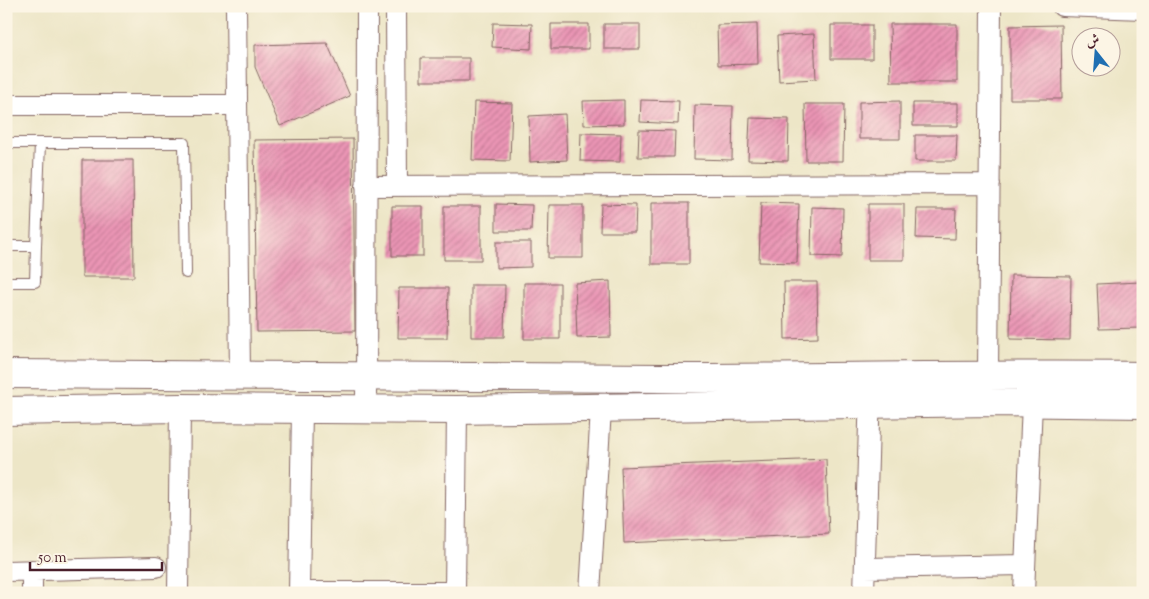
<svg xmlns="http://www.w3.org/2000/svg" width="1149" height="599" viewBox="0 0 1149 599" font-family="'Sorts Mill Goudy',Amiri,serif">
<defs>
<pattern id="building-hatch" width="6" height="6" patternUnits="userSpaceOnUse" patternTransform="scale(1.25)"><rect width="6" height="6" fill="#eb95b5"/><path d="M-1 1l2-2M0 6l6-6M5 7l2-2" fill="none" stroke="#c07993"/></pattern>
</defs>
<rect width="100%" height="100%" fill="#fcf5e5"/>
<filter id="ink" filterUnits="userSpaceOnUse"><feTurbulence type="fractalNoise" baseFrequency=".02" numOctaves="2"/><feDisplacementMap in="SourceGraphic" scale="10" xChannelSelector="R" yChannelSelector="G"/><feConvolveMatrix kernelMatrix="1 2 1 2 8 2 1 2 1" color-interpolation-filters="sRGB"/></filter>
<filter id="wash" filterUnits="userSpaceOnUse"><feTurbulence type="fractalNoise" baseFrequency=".0096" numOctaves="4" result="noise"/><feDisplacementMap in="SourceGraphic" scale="20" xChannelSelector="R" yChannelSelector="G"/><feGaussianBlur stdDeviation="1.12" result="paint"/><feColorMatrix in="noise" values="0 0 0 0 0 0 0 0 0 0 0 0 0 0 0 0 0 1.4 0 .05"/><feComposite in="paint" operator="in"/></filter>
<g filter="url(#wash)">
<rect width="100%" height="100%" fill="#ede6c7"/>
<g id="blocks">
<path fill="url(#building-hatch)" d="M 493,23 L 532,24 L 531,49 L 492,47 Z
M 551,24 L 589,24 L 589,49 L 551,49 Z
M 604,24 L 640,24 L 640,49 L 604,49 Z
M 757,24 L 758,64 L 718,65 L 717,25 Z
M 890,24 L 957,24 L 957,82 L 891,82 Z
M 831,25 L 872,25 L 872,59 L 831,59 Z
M 1061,25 L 1062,99 L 1010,99 L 1010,26 Z
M 814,34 L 816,79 L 779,81 L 777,36 Z
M 327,43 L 350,96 L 280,126 L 255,67 L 255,45 Z
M 421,58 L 469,58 L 469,81 L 421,81 Z
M 624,100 L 624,124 L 584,125 L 583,101 Z
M 641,100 L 679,101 L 678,124 L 640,122 Z
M 900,101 L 900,139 L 859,139 L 859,102 Z
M 474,102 L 512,103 L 510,161 L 472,160 Z
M 913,103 L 958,103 L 958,126 L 913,126 Z
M 805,104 L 844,104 L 843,161 L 806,161 Z
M 695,105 L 733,106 L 732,160 L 694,159 Z
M 565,114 L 567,160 L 530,162 L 529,116 Z
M 750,118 L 789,119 L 788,161 L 748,160 Z
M 639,130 L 675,131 L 674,157 L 638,157 Z
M 581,133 L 621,134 L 620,162 L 580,161 Z
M 915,135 L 957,135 L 956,161 L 915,161 Z
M 353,139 L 355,331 L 257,332 L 254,140 Z
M 82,160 L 133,160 L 134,277 L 82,277 Z
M 651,203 L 689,203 L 689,264 L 651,264 Z
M 761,203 L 799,204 L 797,263 L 759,262 Z
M 496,204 L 532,205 L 531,231 L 496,231 Z
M 601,204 L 636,205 L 635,232 L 600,232 Z
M 868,204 L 904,204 L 904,260 L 868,260 Z
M 549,205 L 583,205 L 583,258 L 548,258 Z
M 392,206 L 423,206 L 423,256 L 392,256 Z
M 444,206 L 481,206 L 481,260 L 444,260 Z
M 812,207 L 843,208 L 842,257 L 811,256 Z
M 917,209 L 956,209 L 955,239 L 916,238 Z
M 496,242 L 531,242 L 531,267 L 496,268 Z
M 1011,275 L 1071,276 L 1070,340 L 1010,339 Z
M 610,281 L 611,337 L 577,338 L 575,283 Z
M 784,282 L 817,282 L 818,338 L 785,339 Z
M 1140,282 L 1142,328 L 1099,329 L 1097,284 Z
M 524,283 L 560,283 L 560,339 L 524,339 Z
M 471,285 L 505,285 L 504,337 L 471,337 Z
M 399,288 L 448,288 L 447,338 L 398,338 Z
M 826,459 L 829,534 L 624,543 L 621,467 Z"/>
</g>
</g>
<g filter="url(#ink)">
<use href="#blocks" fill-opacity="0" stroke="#836562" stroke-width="1"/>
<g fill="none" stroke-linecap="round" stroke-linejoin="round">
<defs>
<path id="service" d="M 6,143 L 184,143 L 186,273
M 6,246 L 36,246 L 35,282 L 6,282
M 36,246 L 40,143"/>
<path id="minor" d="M 236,6 L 240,375
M 396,6 L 397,186
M 1062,6 L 1143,9
M 6,105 L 236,105
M 366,186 L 990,184
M 988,374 L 991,6
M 366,409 L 367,6
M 865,568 L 1025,565
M 6,571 L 156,567
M 299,592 L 455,592
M 32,593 L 32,570
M 178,593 L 180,408
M 299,593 L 302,410
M 455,593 L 457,410
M 590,593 L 601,409
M 864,593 L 870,390
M 1024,593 L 1032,403"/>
<path id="primary" d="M 6,374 C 225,375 444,378 663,378 C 823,378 983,374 1143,376
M 6,411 L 180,408 L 457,410 L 993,402 L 1143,404"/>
</defs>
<use href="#service" stroke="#836562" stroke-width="12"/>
<use href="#minor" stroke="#836562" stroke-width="22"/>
<use href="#primary" stroke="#836562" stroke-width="30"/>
<use href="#service" stroke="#fff" stroke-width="10"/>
<use href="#minor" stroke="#fff" stroke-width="20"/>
<use href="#primary" stroke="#fff" stroke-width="28"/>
</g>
</g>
<rect width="1149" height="599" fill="none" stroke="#fcf5e5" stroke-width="25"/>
<g transform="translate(1096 52) rotate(343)"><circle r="24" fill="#fcf5e5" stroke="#b59f9b"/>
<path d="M0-4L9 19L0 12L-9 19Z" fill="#1f6fb2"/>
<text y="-8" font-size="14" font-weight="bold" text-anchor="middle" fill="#4a1f2b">ش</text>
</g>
<path d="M30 562v8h132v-8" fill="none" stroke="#4a1f2b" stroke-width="2.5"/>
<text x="38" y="562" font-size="15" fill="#4a1f2b" stroke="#fcf5e5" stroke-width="4" paint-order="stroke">50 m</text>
</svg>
